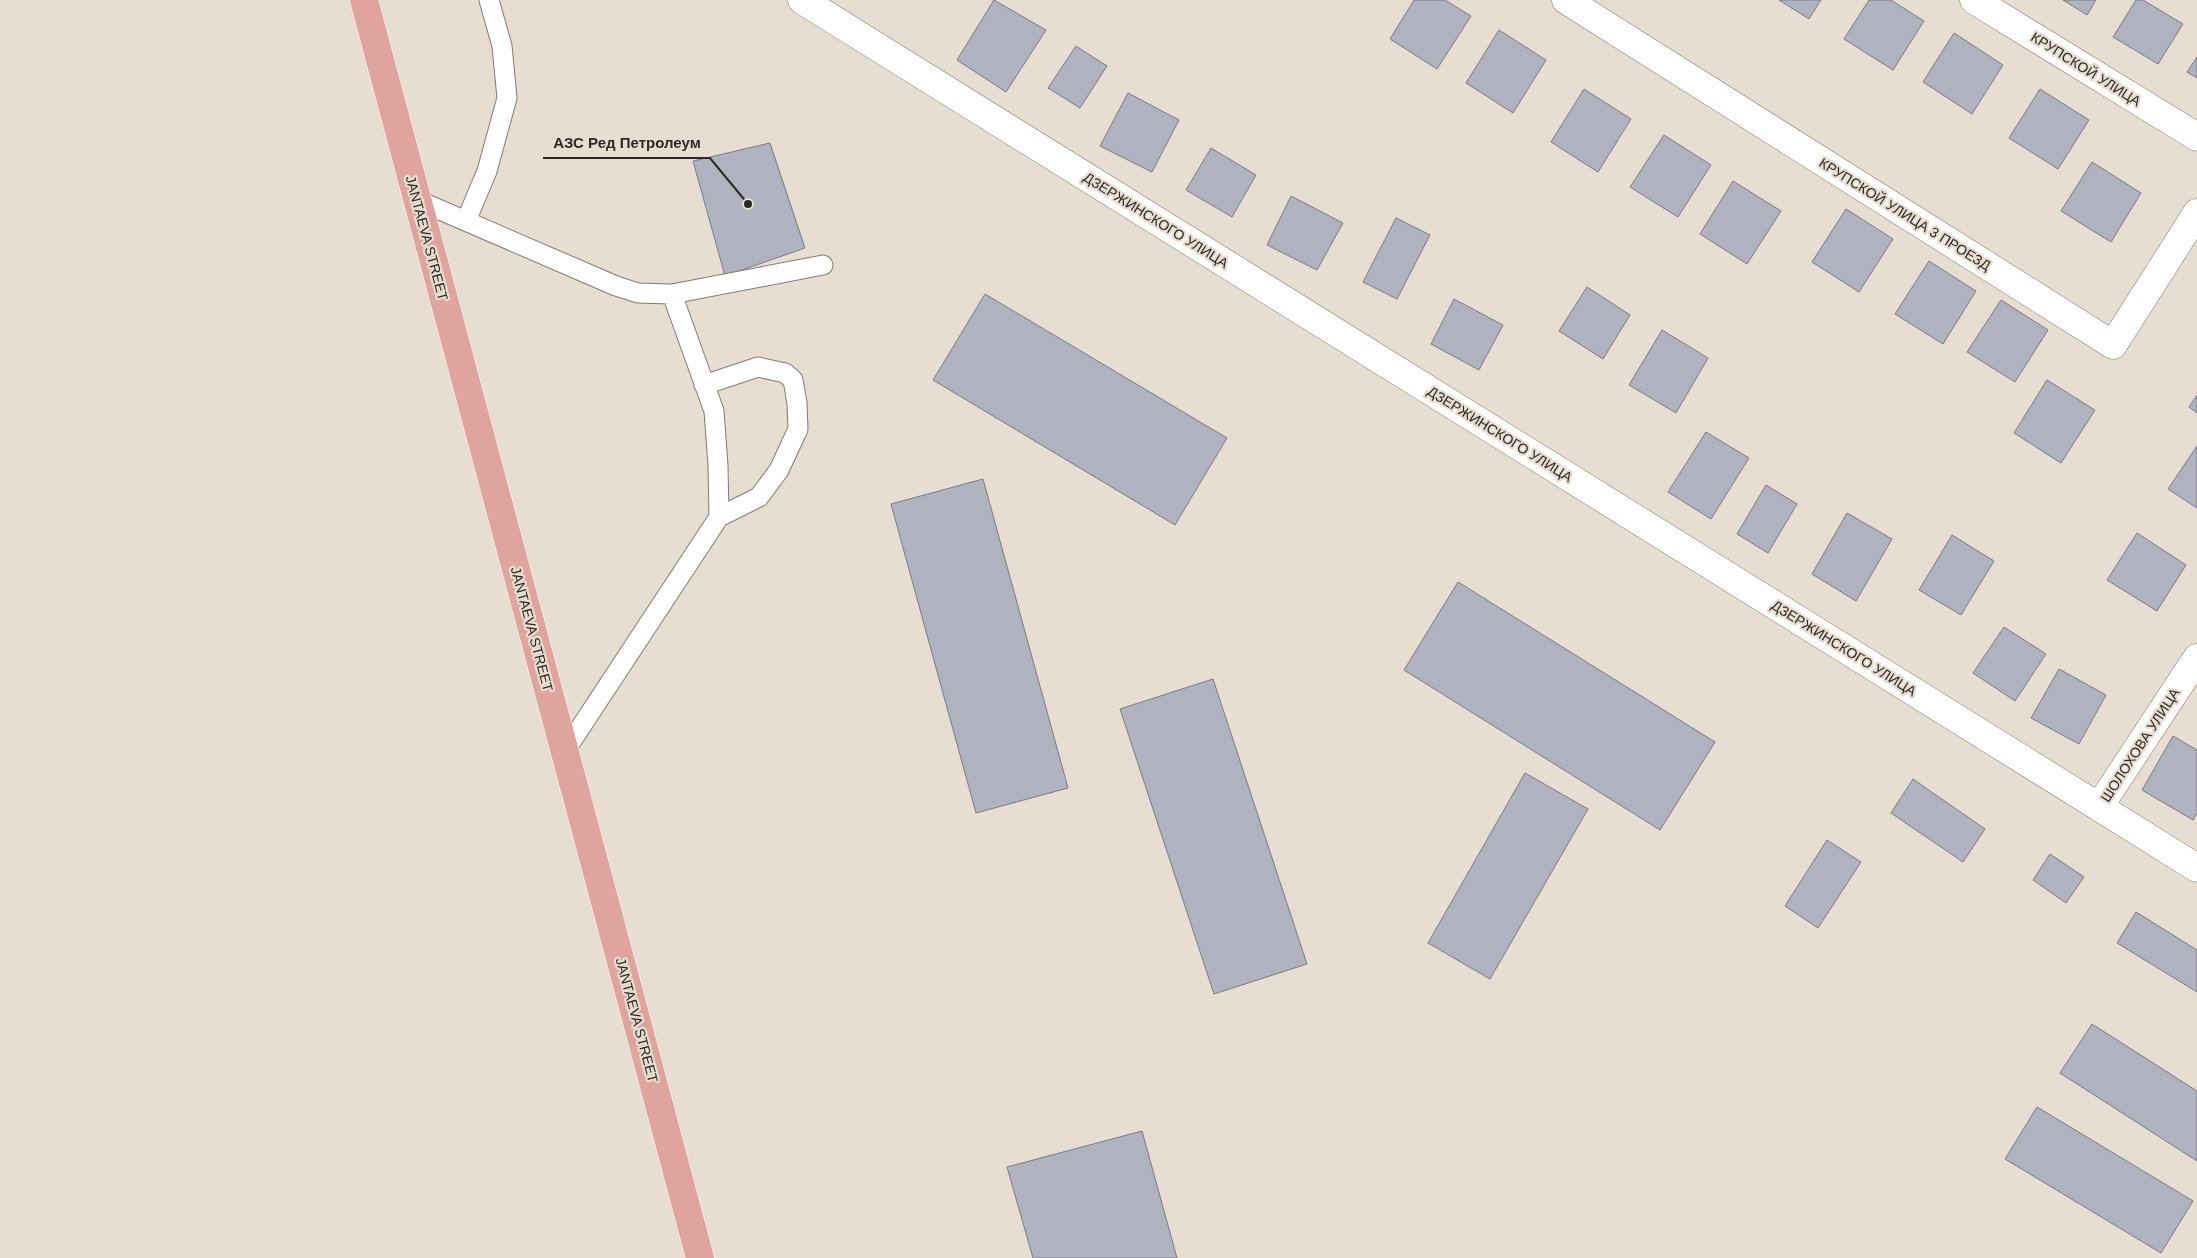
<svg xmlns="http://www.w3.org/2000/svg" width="2197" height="1258" viewBox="0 0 2197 1258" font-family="Helvetica,sans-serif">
<rect width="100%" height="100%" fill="#e7ddd0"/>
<path fill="#b1b2c0" stroke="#7a7a88" d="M 994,0 L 1046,30 L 1006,92 L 957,60 Z
M 1414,0 L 1445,0 L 1471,16 L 1437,69 L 1390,39 Z
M 1779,0 L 1821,0 L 1809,19 Z
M 1869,0 L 1891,0 L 1924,21 L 1893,70 L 1844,39 Z
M 2063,0 L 2096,0 L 2087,15 Z
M 2136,0 L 2143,0 L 2183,24 L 2158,64 L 2113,37 Z
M 1499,30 L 1546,60 L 1513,113 L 1466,83 Z
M 1954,33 L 2003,65 L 1972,114 L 1923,82 Z
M 1076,46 L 1107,66 L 1080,108 L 1048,88 Z
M 2197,57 L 2197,78 L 2187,72 Z
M 1584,89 L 1631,119 L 1598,172 L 1551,142 Z
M 2040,89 L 2089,120 L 2058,169 L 2009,138 Z
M 1128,93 L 1179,120 L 1152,172 L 1100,146 Z
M 1664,135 L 1711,165 L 1678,217 L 1630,187 Z
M 770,143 L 805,248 L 725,276 L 693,161 Z
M 1211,148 L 1256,175 L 1232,217 L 1186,190 Z
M 2092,162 L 2141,193 L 2111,242 L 2061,211 Z
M 1733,181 L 1781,211 L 1747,264 L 1700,234 Z
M 1291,196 L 1343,223 L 1317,270 L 1267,245 Z
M 1846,209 L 1893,239 L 1859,292 L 1812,262 Z
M 1396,218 L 1430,235 L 1397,299 L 1363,282 Z
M 1929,261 L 1976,291 L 1943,344 L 1895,314 Z
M 1587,287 L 1630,315 L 1603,359 L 1559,331 Z
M 985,294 L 1227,438 L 1175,525 L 933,380 Z
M 1454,299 L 1503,325 L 1479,370 L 1431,344 Z
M 2001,300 L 2048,330 L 2015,382 L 1967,352 Z
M 1662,330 L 1708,358 L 1676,413 L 1629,385 Z
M 2047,380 L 2095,410 L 2061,463 L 2014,433 Z
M 2197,395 L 2197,413 L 2189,407 Z
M 1706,432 L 1749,458 L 1711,519 L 1668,492 Z
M 2197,446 L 2197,508 L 2168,489 Z
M 983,479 L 1068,788 L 976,813 L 891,504 Z
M 1766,485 L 1797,504 L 1768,553 L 1737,534 Z
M 1847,513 L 1892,539 L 1856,601 L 1812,574 Z
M 2137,533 L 2186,565 L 2157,611 L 2107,580 Z
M 1952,535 L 1994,561 L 1961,615 L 1919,590 Z
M 1458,582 L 1715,742 L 1660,830 L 1404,670 Z
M 2004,627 L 2046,654 L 2015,701 L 1973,673 Z
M 2059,669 L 2106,695 L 2079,744 L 2031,718 Z
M 1213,679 L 1307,964 L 1214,994 L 1120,709 Z
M 2173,736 L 2197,750 L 2197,813 L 2193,820 L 2142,790 Z
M 1525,773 L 1588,809 L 1490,979 L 1428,943 Z
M 1913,779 L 1985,829 L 1963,862 L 1891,813 Z
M 1827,840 L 1861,862 L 1818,928 L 1785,906 Z
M 2050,854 L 2084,877 L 2066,903 L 2033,880 Z
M 2136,912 L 2197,950 L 2197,992 L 2117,943 Z
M 2092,1024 L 2197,1091 L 2197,1161 L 2060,1073 Z
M 2037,1107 L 2193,1201 L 2161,1253 L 2005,1159 Z
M 1142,1131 L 1177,1258 L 1033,1258 L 1007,1167 Z"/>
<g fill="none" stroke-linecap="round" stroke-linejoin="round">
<defs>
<path id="lane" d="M 417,200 L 616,286 L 638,293 L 672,294 L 823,265
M 466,221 L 487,171 L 507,98 L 502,46 L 489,0
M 704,385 L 758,367 L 785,373 L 793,380 L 797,403 L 798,429 L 779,470 L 759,497 L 719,517
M 565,751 L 719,517 L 718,466 L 714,411 L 672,294"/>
<path id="street" d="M 802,0 L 2197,868
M 1566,0 L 2113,345 L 2197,213
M 1974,0 L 2197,137
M 2099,807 L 2197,658"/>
<path id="primary" d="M 364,0 L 700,1258"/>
</defs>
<use href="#lane" stroke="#837b6f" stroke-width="21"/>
<use href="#street" stroke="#837b6f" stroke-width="29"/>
<use href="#primary" stroke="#fff" stroke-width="29"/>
<use href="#lane" stroke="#fff" stroke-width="19"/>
<use href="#street" stroke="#fff" stroke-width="28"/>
<use href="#primary" stroke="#e0a49e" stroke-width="28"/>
</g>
<g text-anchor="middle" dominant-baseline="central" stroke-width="4.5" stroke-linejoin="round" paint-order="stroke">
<g font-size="14" fill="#2c2924" stroke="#e7ddd0">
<text transform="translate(2086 69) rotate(32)">КРУПСКОЙ УЛИЦА</text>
<text transform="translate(1905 214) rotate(32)">КРУПСКОЙ УЛИЦА 3 ПРОЕЗД</text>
<text transform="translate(1156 220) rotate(32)">ДЗЕРЖИНСКОГО УЛИЦА</text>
<text transform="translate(427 238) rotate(75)">JANTAEVA STREET</text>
<text transform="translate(1500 434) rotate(32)">ДЗЕРЖИНСКОГО УЛИЦА</text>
<text transform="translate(532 629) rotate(75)">JANTAEVA STREET</text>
<text transform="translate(1844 648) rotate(32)">ДЗЕРЖИНСКОГО УЛИЦА</text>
<text transform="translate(2140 745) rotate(-57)">ШОЛОХОВА УЛИЦА</text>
<text transform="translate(637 1020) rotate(75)">JANTAEVA STREET</text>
</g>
</g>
<path fill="none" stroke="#2c2924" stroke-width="2" d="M748 204L710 158H543"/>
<circle fill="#2c2924" stroke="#e7ddd0" stroke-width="2" cx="748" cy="204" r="5"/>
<g font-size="15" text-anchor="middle" font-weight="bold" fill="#2c2924" stroke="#e7ddd0" stroke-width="4.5" stroke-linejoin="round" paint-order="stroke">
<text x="627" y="148">АЗС Ред Петролеум</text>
</g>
</svg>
